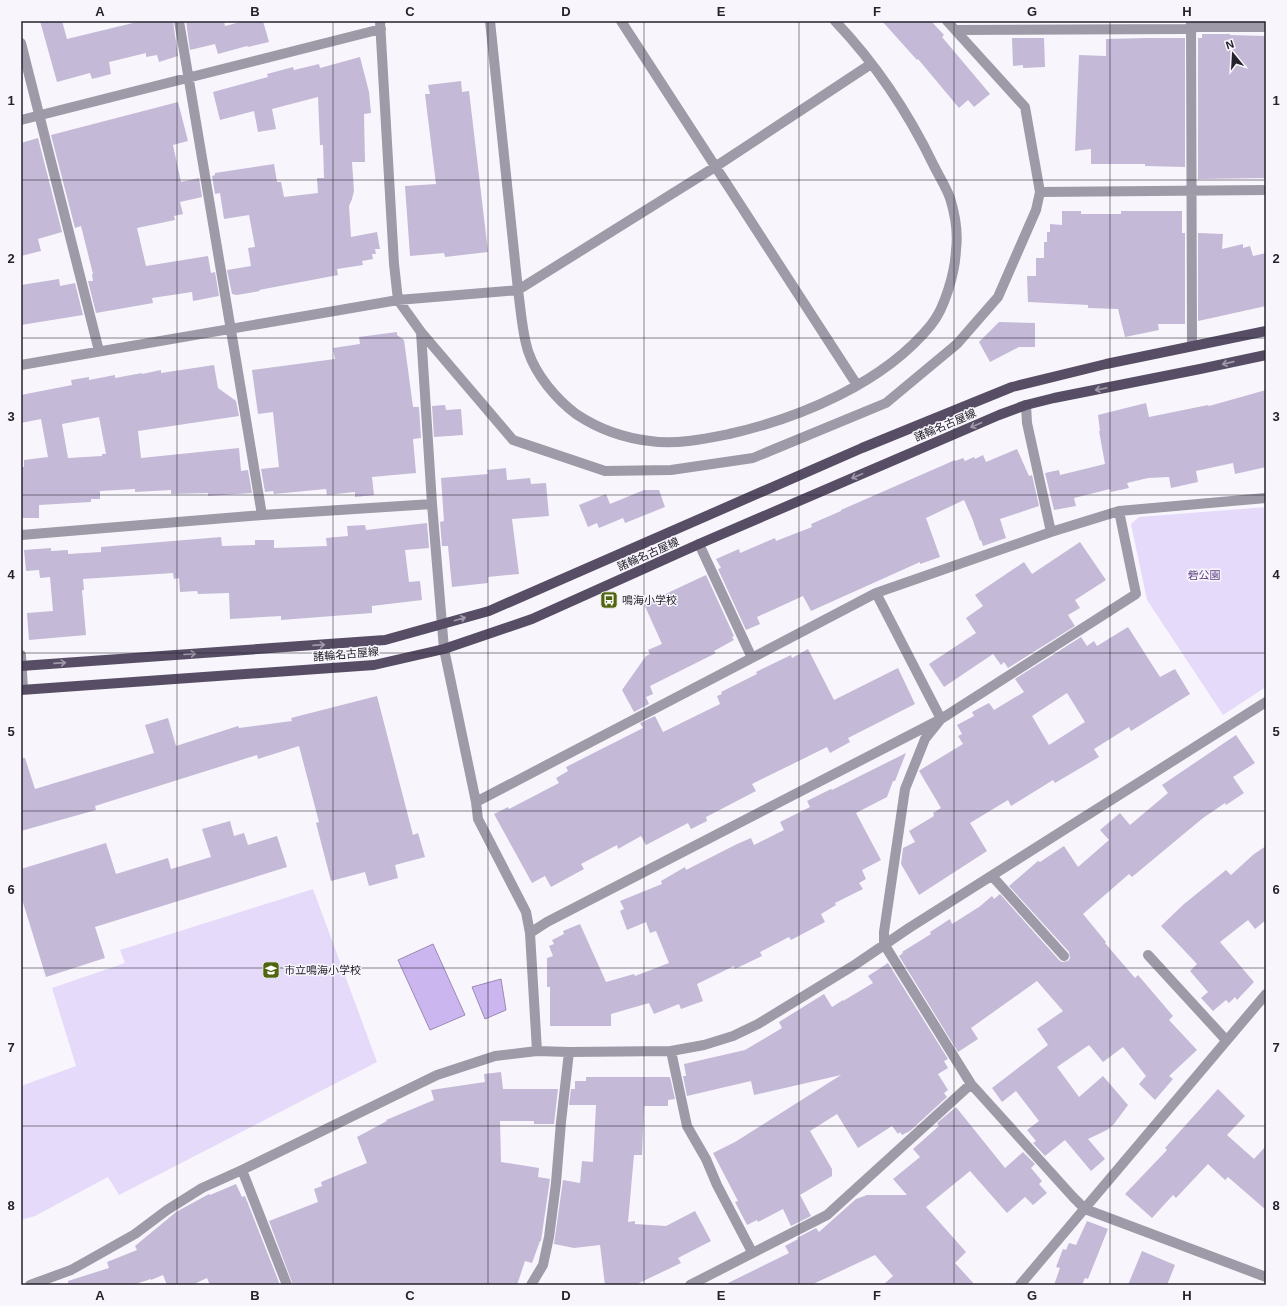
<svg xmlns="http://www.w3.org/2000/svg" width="1287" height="1306" viewBox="0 0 1287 1306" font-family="Arial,'Noto Sans JP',sans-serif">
<rect width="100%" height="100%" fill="#f8f6fc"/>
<path fill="#e6dafa" d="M 1266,507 L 1266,687 L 1223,715 L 1147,600 L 1131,524 L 1139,517 Z
M 313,889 L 377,1062 L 119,1195 L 108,1177 L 35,1216 L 21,1220 L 21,1086 L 76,1066 L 52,988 L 125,963 L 120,950 Z"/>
<path fill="#ccb6f0" stroke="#9a8ab6" d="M 433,944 L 465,1015 L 430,1030 L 398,960 Z
M 501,979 L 506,1010 L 485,1019 L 472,987 Z"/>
<path fill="#c4b9d7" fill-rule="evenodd" d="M 40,21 L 62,21 L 67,39 L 141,21 L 173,21 L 178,56 L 159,62 L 157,55 L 146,57 L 146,53 L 109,62 L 111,74 L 92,79 L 90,73 L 57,82 Z
M 186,21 L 224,21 L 225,26 L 244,21 L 263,21 L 269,42 L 248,47 L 247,46 L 218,54 L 215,44 L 190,50 Z
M 882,21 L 931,21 L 944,35 L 942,37 L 990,94 L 974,107 L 968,100 L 959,108 L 918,59 L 917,60 Z
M 1202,34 L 1230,34 L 1230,35 L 1266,36 L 1266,178 L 1198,179 L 1198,38 L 1202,38 Z
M 1012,38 L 1044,38 L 1045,67 L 1023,68 L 1023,65 L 1013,66 Z
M 1146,38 L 1185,38 L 1185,167 L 1145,166 L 1145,164 L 1091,164 L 1091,149 L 1075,151 L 1079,55 L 1106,56 L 1106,39 Z
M 360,57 L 369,92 L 371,113 L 364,114 L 365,162 L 352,162 L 354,191 L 352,199 L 349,206 L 351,237 L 377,232 L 380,249 L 375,249 L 376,254 L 372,254 L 373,259 L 362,261 L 363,265 L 337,269 L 338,275 L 259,290 L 260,291 L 237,295 L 232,294 L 227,270 L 251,266 L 248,248 L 255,247 L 249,215 L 224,219 L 220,193 L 215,194 L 212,176 L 215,175 L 215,173 L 274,164 L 277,182 L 281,182 L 284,197 L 318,193 L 317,178 L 324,178 L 323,145 L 320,145 L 318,97 L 272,109 L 276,129 L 258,132 L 254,111 L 220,120 L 213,92 L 268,77 L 267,74 L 293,67 L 294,70 L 319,64 L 320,68 Z
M 461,81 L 462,92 L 469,91 L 488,252 L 445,257 L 444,253 L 410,256 L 405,186 L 436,184 L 425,94 L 430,94 L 428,85 Z
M 178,102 L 188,141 L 173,145 L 181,182 L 199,178 L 202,197 L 180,202 L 183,214 L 174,216 L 175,220 L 137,228 L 146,266 L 208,256 L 211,273 L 215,272 L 219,296 L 193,301 L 192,292 L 152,298 L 153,303 L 96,313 L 88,281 L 93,281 L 92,274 L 93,274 L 81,226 L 75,228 L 51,135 Z
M 38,138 L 62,232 L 38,239 L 41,251 L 21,256 L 21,143 Z
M 1062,211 L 1081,211 L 1081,214 L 1121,214 L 1121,211 L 1182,211 L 1182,233 L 1185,233 L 1185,324 L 1158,324 L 1159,330 L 1125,337 L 1118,309 L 1088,308 L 1088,305 L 1028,302 L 1027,276 L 1036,276 L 1036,258 L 1044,258 L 1044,242 L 1047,242 L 1047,232 L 1050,232 L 1050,224 L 1062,225 Z
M 1198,233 L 1223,234 L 1222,249 L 1243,244 L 1243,248 L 1250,246 L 1253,256 L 1266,253 L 1266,306 L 1198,321 Z
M 59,279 L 60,286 L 75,283 L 83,315 L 21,325 L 21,285 Z
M 999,322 L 1035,323 L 1035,347 L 1019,347 L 990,362 L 979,342 Z
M 397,332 L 397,335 L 404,340 L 413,407 L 419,407 L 421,438 L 413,439 L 416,473 L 372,477 L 374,495 L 355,497 L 355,492 L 327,495 L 326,489 L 274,494 L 273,491 L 265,492 L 261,469 L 279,467 L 273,412 L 258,414 L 252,370 L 335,359 L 333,348 L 360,344 L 359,337 Z
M 214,365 L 218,388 L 236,401 L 239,416 L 138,431 L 141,458 L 239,448 L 241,471 L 248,470 L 252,493 L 208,496 L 208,493 L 171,494 L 171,490 L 135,492 L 135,489 L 100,491 L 100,499 L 91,499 L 91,502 L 39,505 L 39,518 L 21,518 L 21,467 L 24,467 L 24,460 L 48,457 L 41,419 L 21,423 L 21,395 L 72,385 L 71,380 L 89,377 L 89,380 L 115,375 L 115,378 L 142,373 L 142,374 L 161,370 L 161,373 ZM 99,417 L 106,454 L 102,454 L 102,456 L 68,458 L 62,424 Z
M 1266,390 L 1266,467 L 1235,474 L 1233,463 L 1196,471 L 1198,482 L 1171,488 L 1169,477 L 1148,478 L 1127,483 L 1129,488 L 1111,492 L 1110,489 L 1074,498 L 1076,506 L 1054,510 L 1045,473 L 1059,470 L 1060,475 L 1105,464 L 1099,431 L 1100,431 L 1098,415 L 1146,403 L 1149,417 L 1208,405 L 1209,406 Z
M 445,405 L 446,410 L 461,409 L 463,435 L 434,437 L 432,406 Z
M 1017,449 L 1029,476 L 1032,475 L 1039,506 L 1000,519 L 1006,538 L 983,546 L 981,540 L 980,541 L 972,518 L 964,500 L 926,518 L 940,557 L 920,564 L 920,562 L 811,611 L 803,596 L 757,617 L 760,624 L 746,630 L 718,569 L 721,568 L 716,559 L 739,549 L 740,553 L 775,538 L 776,541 L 812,527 L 811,524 L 841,511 L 841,510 L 955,460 L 955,461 L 963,458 L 965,461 L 974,457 L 975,459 L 983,455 L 986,462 Z
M 506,468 L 507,480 L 530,478 L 531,484 L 546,483 L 549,516 L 512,519 L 519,574 L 488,577 L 488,583 L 452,587 L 448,546 L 442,546 L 440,522 L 444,521 L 441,478 L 488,474 L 487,470 Z
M 644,490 L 659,490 L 665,507 L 625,523 L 623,518 L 599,528 L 597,523 L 588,527 L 579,505 L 606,494 L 610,504 Z
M 427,523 L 429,548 L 405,550 L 409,582 L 420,581 L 422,600 L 372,606 L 372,613 L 281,620 L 281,616 L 230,619 L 229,593 L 198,594 L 197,591 L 180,592 L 179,578 L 174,579 L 173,573 L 83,579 L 84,590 L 82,590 L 86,635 L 29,640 L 27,613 L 53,611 L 50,577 L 40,578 L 39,570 L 26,571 L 24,550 L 51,548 L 51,551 L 68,550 L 68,554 L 101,552 L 101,547 L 221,537 L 222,546 L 255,545 L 255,540 L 274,540 L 274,548 L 327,546 L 326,538 L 348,536 L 347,526 L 365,525 L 366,530 Z
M 1080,542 L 1106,580 L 1075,600 L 1080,608 L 1068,615 L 1075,626 L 1008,668 L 1004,662 L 1001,665 L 993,654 L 944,687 L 929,664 L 976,633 L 966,618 L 983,606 L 975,595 L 1024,562 L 1032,574 Z
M 706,575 L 734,636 L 732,637 L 734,640 L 714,651 L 716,653 L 650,686 L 653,694 L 646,697 L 649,704 L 634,712 L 622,690 L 646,656 L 650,654 L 648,650 L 662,644 L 644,604 Z
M 1128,627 L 1160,677 L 1175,669 L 1190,694 L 1131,731 L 1129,727 L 1094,749 L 1099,757 L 1055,783 L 1053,780 L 1011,806 L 1008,800 L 970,823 L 987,851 L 919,895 L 901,864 L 903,848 L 915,842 L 909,831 L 934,816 L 933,813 L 941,808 L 919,771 L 920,770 L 963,744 L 958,736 L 962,734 L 957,725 L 974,716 L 972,712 L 989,703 L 994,710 L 1024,692 L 1015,679 L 1081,637 L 1087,646 L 1094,641 L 1097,646 ZM 1067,693 L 1085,722 L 1049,745 L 1032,716 Z
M 808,649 L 834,700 L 898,668 L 915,704 L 848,738 L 850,742 L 830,753 L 827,747 L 752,784 L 756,791 L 706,817 L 707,821 L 691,829 L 688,823 L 646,845 L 641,836 L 618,849 L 617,845 L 581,864 L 584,869 L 551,887 L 545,876 L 532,883 L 494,814 L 508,807 L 509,809 L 559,783 L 556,778 L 568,771 L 566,767 L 643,728 L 640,723 L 655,716 L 663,732 L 720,704 L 717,696 L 722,694 L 721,692 L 757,674 L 756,672 L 791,655 L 792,658 Z
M 377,696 L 413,835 L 418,833 L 425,857 L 395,865 L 398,878 L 369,886 L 365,872 L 331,881 L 316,823 L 319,822 L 299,746 L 258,759 L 257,755 L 95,806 L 96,810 L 21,831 L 21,758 L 25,758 L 35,789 L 154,753 L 145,725 L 168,718 L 176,746 L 238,726 L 239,728 L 292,721 L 291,718 Z
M 1236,735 L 1255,763 L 1233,777 L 1244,793 L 1226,805 L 1225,803 L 1203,818 L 1132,877 L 1129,874 L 1083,914 L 1106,942 L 1105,943 L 1135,978 L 1138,975 L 1173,1016 L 1169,1020 L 1197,1050 L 1169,1076 L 1173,1079 L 1155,1100 L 1139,1084 L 1146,1076 L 1123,1047 L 1103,1062 L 1089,1045 L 1057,1067 L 1079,1097 L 1103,1076 L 1128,1105 L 1114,1124 L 1107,1130 L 1088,1139 L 1105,1159 L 1091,1171 L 1065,1140 L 1045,1156 L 1033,1143 L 1036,1141 L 1027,1130 L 1039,1121 L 1016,1091 L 1002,1102 L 992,1088 L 1048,1045 L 1037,1029 L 1063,1011 L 1037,981 L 971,1028 L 978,1039 L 958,1052 L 899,956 L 903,953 L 902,952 L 931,934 L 930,932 L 950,919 L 952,924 L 979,907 L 992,896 L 994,899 L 1000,894 L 1059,960 L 1062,962 L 1068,961 L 1070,958 L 1069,952 L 1009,886 L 1038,861 L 1040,862 L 1064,846 L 1078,867 L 1109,840 L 1100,830 L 1120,813 L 1130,825 L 1168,793 L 1162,785 Z
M 906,753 L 895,781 L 893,781 L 887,797 L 856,813 L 881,860 L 862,870 L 866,879 L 859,883 L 863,889 L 835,903 L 836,905 L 821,914 L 825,922 L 791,940 L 789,937 L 760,952 L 762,956 L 735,969 L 734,966 L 697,984 L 703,1001 L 681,1009 L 679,1004 L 654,1014 L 649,1003 L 611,1014 L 611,1026 L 550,1026 L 550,987 L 547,987 L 547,958 L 553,956 L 549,946 L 554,944 L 552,940 L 564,934 L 563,931 L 580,924 L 606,982 L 634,974 L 635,976 L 669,963 L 656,931 L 650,933 L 646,922 L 627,930 L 620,911 L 624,909 L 620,901 L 662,884 L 661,881 L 685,867 L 686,870 L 737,844 L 751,838 L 754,845 L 784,830 L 780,822 L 810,807 L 807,801 L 831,789 L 832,790 Z
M 230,821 L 234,836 L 244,833 L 248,845 L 277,836 L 287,867 L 95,927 L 105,958 L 46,977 L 21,896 L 21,869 L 106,843 L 116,874 L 168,858 L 171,869 L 211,857 L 202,829 Z
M 1266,846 L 1266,920 L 1255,929 L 1248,920 L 1220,942 L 1254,982 L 1237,1000 L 1235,997 L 1229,1003 L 1226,1000 L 1213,1011 L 1201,998 L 1208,992 L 1190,971 L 1197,964 L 1161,926 L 1184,904 L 1226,870 L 1231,875 L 1254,854 Z
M 888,963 L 948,1059 L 944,1061 L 948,1068 L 938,1074 L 948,1090 L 944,1093 L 947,1097 L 910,1131 L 902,1135 L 900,1132 L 898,1134 L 892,1126 L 858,1148 L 837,1114 L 810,1131 L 832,1169 L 832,1176 L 800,1195 L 811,1216 L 791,1226 L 783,1209 L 758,1222 L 757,1220 L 747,1225 L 735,1202 L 738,1201 L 713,1153 L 735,1142 L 841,1075 L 754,1095 L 751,1081 L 687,1096 L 683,1076 L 686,1076 L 684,1064 L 745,1050 L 782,1028 L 779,1022 L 824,994 L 832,1007 L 843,1000 L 843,1001 L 873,983 L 868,976 Z
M 501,1072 L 503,1089 L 558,1089 L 554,1124 L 534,1124 L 534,1121 L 500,1121 L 501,1162 L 539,1168 L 538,1177 L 550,1179 L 541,1241 L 540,1241 L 532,1263 L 525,1261 L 517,1285 L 293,1285 L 269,1221 L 318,1202 L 314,1189 L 322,1186 L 321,1182 L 367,1163 L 357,1137 L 387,1121 L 386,1120 L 434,1100 L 431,1090 L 485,1082 L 484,1074 Z
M 586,1077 L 670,1077 L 675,1099 L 668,1100 L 668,1106 L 644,1106 L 642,1155 L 634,1155 L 628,1222 L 635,1221 L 635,1224 L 666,1226 L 695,1211 L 711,1241 L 678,1258 L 681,1263 L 635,1285 L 605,1285 L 600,1245 L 574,1248 L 554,1244 L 563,1180 L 580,1183 L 582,1161 L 593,1162 L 596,1105 L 569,1105 L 571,1089 L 575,1089 L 575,1081 L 586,1081 Z
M 1218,1089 L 1245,1116 L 1227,1135 L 1254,1159 L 1266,1146 L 1266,1210 L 1228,1177 L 1225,1180 L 1208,1164 L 1176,1198 L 1173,1195 L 1152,1218 L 1125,1194 L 1167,1150 L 1165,1148 Z
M 956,1107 L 1005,1168 L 1023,1152 L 1035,1164 L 1031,1168 L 1042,1181 L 1039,1184 L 1047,1193 L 1033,1205 L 1025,1197 L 1007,1213 L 970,1171 L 926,1207 L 966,1252 L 955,1263 L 975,1285 L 883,1285 L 893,1276 L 875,1255 L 811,1285 L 724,1285 L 789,1253 L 785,1246 L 798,1239 L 797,1238 L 816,1228 L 819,1232 L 856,1199 L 867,1195 L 907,1195 L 893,1179 L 920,1157 L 913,1149 L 939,1126 L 937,1123 Z
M 236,1184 L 242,1197 L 245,1196 L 280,1285 L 210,1285 L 207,1278 L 192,1285 L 167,1285 L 163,1275 L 151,1280 L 151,1279 L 132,1285 L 68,1285 L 68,1281 L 109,1268 L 107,1262 L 137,1250 L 135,1246 L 176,1212 L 209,1194 L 210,1195 Z
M 1087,1221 L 1108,1229 L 1088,1279 L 1085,1278 L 1082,1285 L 1054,1285 L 1060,1268 L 1056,1267 L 1063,1249 L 1066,1250 L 1069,1243 L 1076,1245 Z
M 1142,1251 L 1175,1265 L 1167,1285 L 1128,1285 Z"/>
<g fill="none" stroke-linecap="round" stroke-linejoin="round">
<path stroke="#9e9aa7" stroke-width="10" d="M 179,21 L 262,515
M 380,21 L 394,264 L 398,300 L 421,332 L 432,504 L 444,649 L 476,802 L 478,819 L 526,912 L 530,933 L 537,1051
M 490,21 L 518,290 C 521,311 522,332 528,351 C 536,375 556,399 576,414 C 597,428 624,438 650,441 C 675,445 704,439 729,434 C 800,418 884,383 931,325 C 945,308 955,272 956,250 C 958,234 955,214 950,198 C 946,187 939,176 934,166 C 909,114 875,63 835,21
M 621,21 L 857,385
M 947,21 L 1025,107 L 1040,192 L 1266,190
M 1191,21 L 1192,346
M 955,30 L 1186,29 L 1197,27 L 1266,27
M 21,43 L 99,351
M 21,120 L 381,29
M 421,332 L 513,440 L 605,471 L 671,470 L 753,458 L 886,403 L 957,344 L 998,297 L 1036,210 L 1040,192
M 21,365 L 398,300 L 518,290 L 715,167 L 871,64
M 1026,405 L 1027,423 L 1051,532
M 21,535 L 262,515 L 432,504
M 699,544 L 752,658
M 876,593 L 941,719 L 1136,594 L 1119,511
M 21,655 L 23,689
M 476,802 L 876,593 L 1051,532 L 1119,511 L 1266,498
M 992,876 L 1064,956
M 530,933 L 547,922 L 941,719 L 925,739 L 905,789 L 884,932 L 884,944 L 971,1084 L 1073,1197 L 1085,1209 L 1266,1277
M 1148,955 L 1226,1040
M 671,1051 L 687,1126 L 706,1159 L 717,1185 L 752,1252
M 242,1170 L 287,1285
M 30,1285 L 71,1270 L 135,1234 L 167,1210 L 202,1188 L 242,1170 L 437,1075 L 495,1056 L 537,1051 L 569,1052 L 671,1051 L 704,1045 L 733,1036 L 758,1024 L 856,964 L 909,928 L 1266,702
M 531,1285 L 543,1265 L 549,1237 L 556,1183 L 561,1122 L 569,1052
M 690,1285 L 827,1215 L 971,1084
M 1020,1285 L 1266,994"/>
<path stroke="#574e65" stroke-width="10" d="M 21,666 L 385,640 L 489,611 L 862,448 L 1012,387 L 1106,364 L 1266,331
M 21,690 L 374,665 L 444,649 L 532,619 L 699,544 L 999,415 L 1026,405 L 1054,398 L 1200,369 L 1266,355"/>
</g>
<defs><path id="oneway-shaft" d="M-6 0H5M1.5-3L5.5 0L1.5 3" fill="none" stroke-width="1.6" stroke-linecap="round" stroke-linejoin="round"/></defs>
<g stroke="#9f9aa9">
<use href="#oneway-shaft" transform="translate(1228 363) rotate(167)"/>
<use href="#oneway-shaft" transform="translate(1101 389) rotate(169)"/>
<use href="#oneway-shaft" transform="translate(976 425) rotate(157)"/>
<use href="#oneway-shaft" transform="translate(857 476) rotate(157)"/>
<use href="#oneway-shaft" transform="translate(460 619) rotate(-16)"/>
<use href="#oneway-shaft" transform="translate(319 645) rotate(-4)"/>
<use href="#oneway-shaft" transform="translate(190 654) rotate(-4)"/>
<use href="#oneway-shaft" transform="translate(60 663) rotate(-4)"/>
</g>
<path fill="none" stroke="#26222d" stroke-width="1" stroke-opacity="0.55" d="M 177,21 L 177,1285M 333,21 L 333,1285M 488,21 L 488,1285M 644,21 L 644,1285M 799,21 L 799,1285M 954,21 L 954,1285M 1110,21 L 1110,1285M 21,180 L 1266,180M 21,338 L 1266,338M 21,495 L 1266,495M 21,653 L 1266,653M 21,811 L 1266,811M 21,968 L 1266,968M 21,1126 L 1266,1126"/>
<defs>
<symbol id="bus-square" viewBox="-11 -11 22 22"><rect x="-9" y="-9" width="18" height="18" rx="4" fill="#516510" stroke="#f8f6fc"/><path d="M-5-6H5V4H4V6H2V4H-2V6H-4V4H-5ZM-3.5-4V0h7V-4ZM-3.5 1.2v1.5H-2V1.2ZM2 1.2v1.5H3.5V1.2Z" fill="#fff"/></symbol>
<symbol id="school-square" viewBox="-11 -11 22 22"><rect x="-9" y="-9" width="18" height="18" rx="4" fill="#516510" stroke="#f8f6fc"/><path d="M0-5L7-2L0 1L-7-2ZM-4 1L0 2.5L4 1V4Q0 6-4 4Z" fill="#fff"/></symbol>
</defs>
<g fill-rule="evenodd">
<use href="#bus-square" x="599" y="590" width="20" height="20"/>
<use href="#school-square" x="261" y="960" width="20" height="20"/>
</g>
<g text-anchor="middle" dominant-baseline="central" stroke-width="3" stroke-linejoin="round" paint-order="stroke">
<g font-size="11" fill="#26222d" stroke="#f8f6fc">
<text transform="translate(945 425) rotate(-23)">諸輪名古屋線</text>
<text transform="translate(648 554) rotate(-24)">諸輪名古屋線</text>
<text transform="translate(346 654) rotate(-5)">諸輪名古屋線</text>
</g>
<g font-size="11" fill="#5e3f84" stroke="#f8f6fc">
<text x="1204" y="575">砦公園</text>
</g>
<g font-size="11" fill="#26222d" stroke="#f8f6fc" text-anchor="start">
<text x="622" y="600">鳴海小学校</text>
<text x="284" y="970">市立鳴海小学校</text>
</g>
</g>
<rect width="1287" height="1306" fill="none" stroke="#f8f6fc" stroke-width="44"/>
<g transform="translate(1233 54) rotate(342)" stroke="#f8f6fc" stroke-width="3" paint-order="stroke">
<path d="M0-3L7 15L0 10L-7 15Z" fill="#26222d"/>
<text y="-6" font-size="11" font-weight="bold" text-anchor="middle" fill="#26222d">N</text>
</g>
<rect x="22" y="22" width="1243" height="1262" fill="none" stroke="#26222d" stroke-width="1.5"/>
<g font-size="13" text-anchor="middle" font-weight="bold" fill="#26222d">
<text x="100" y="16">A</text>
<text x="255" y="16">B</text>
<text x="410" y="16">C</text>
<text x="566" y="16">D</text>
<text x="721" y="16">E</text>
<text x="877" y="16">F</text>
<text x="1032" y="16">G</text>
<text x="1187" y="16">H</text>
<text x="11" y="105">1</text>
<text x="1276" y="105">1</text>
<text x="11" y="263">2</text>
<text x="1276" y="263">2</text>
<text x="11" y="421">3</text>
<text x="1276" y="421">3</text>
<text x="11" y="579">4</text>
<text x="1276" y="579">4</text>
<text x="11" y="736">5</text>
<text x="1276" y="736">5</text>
<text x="11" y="894">6</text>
<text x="1276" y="894">6</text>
<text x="11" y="1052">7</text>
<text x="1276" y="1052">7</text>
<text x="11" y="1210">8</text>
<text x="1276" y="1210">8</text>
<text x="100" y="1300">A</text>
<text x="255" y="1300">B</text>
<text x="410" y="1300">C</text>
<text x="566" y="1300">D</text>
<text x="721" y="1300">E</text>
<text x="877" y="1300">F</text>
<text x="1032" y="1300">G</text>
<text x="1187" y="1300">H</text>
</g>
</svg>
